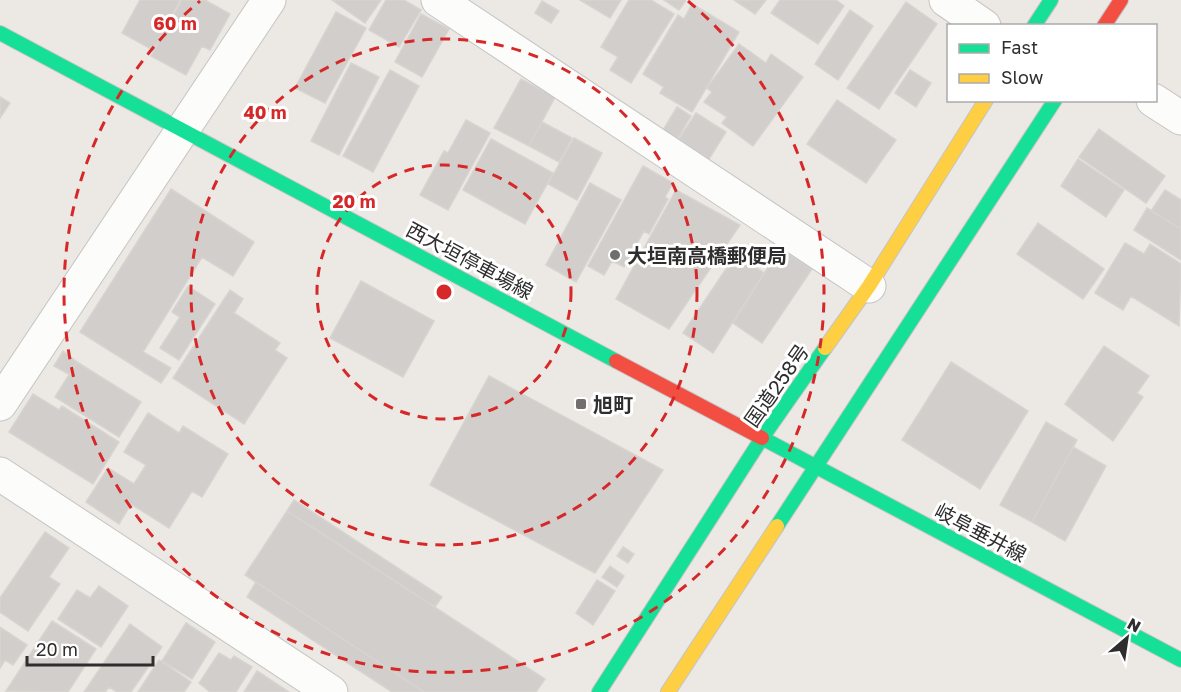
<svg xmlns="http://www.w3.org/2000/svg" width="1181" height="692" viewBox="0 0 1181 692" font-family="'Golos Text','Noto Sans JP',sans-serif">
<rect width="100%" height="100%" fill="#ece8e4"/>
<path fill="#d1cecb" stroke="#d7d4d0" stroke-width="1.5" d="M 140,0 L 180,0 L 153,50 L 122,33 Z
M 182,0 L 205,0 L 230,14 L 210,50 L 202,46 L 186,75 L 151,56 Z
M 332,0 L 381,0 L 365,23 Z
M 386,0 L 404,0 L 421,10 L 399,47 L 369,30 Z
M 580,0 L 621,0 L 610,18 Z
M 629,0 L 651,0 L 674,14 L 631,83 L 610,70 L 618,57 L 601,47 Z
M 664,0 L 686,0 L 679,10 Z
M 734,0 L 766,0 L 755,14 Z
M 780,0 L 836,0 L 844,6 L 818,44 L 771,13 Z
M 542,1 L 559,11 L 551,23 L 535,13 Z
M 906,2 L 937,24 L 879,109 L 847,88 Z
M 692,4 L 739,32 L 692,112 L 660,93 L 664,87 L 643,74 L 678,15 L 684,19 Z
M 850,10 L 873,26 L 838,80 L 815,64 Z
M 336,12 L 366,28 L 325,103 L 295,88 Z
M 421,14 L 449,29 L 422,77 L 395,62 Z
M 739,44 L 766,63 L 771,54 L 803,77 L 753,146 L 722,123 L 727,117 L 704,102 L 712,92 L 707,88 Z
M 351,63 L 379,77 L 339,155 L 311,141 Z
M 390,70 L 419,86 L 373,172 L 343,156 Z
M 910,70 L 931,83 L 916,107 L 895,93 Z
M 521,79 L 555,97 L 529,146 L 494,128 Z
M 0,97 L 10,103 L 0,118 Z
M 837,100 L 896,140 L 866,183 L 807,144 Z
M 677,107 L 691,116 L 678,138 L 663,130 Z
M 696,113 L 726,132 L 709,159 L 679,139 Z
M 466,120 L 490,133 L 448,210 L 420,195 L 444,151 L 448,153 Z
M 542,122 L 572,138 L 559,162 L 529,146 Z
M 1099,129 L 1165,176 L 1146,203 L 1079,157 Z
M 574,138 L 602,153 L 577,200 L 548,184 Z
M 491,139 L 553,173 L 525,224 L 463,190 Z
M 1078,159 L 1124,190 L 1106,217 L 1061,186 Z
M 643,166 L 673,183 L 665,197 L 668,199 L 649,234 L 644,231 L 624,267 L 612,261 L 604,275 L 588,266 Z
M 590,183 L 621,200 L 576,282 L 546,265 Z
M 171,189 L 254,242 L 233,276 L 202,257 L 143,352 L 171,368 L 161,383 L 80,332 Z
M 676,190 L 740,225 L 669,329 L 616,299 Z
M 1165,190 L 1181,200 L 1181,229 L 1151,211 Z
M 1147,208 L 1181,229 L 1181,260 L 1134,230 Z
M 1038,223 L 1104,269 L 1083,299 L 1017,254 Z
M 1125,243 L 1144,254 L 1150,244 L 1181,264 L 1179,326 L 1131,296 L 1123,310 L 1095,293 Z
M 780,248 L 812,269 L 762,343 L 733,323 Z
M 736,254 L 764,273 L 713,353 L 683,333 Z
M 361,281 L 434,321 L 403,377 L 330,338 Z
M 188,286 L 215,304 L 179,360 L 160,348 L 180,317 L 172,312 Z
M 230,290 L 243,299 L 234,313 L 280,343 L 275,350 L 287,358 L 244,424 L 173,378 Z
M 1104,346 L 1149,376 L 1137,393 L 1143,397 L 1113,441 L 1065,404 Z
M 63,351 L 77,362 L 70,375 L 54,366 Z
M 77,362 L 141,402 L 119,437 L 55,397 Z
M 951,362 L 1028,411 L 980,489 L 902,440 Z
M 489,376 L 663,470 L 595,573 L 430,485 Z
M 33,394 L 59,410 L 62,406 L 119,442 L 93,484 L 9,432 Z
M 148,413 L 179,433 L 183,426 L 228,454 L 202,497 L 192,491 L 169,528 L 131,504 L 119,524 L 86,502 L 108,468 L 134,484 L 146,465 L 124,452 Z
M 1046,422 L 1077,440 L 1032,522 L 1000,505 Z
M 1073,447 L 1106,466 L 1065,541 L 1032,522 Z
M 294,500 L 442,597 L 435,607 L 287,511 Z
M 287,511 L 545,679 L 536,692 L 424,692 L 245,575 Z
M 45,532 L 69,548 L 49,577 L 60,584 L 28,631 L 0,612 L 0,598 Z
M 623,547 L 634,554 L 628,563 L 617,556 Z
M 610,566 L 624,576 L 617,587 L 602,577 Z
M 597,580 L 615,591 L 593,625 L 576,613 Z
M 256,582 L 424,692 L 392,692 L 247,597 Z
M 99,586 L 128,606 L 101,647 L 58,619 L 77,590 L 90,598 Z
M 52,621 L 96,649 L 68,692 L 6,691 Z
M 186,623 L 215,642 L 192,679 L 162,661 Z
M 130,624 L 162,647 L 131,692 L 117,692 L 109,687 L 105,692 L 84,692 Z
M 0,627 L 27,645 L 13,665 L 5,660 L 0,668 Z
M 219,653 L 231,660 L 234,656 L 252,667 L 236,692 L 210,692 L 199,683 Z
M 159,660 L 191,682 L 184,692 L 138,692 Z
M 257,671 L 289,692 L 244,692 Z"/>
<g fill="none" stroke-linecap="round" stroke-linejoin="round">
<defs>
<path id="street" d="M 438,0 L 869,286
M 946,0 L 984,26
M 1153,100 L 1181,118
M 0,404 L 269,0
M 0,474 L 331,692"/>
<path id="fast" d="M 1034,26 L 1051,0
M 0,33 L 616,361
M 762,438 L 1181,660
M 777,526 L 1055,100
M 599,692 L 762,438 L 825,348"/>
<path id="slow" d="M 825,348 L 869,286 L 986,100
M 668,692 L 777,526"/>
<path id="jam" d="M 1104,26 L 1121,0
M 616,361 L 762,438"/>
</defs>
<use href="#street" stroke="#c5c4c5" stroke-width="35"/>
<use href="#fast" stroke="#c5c4c5" stroke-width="16"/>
<use href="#slow" stroke="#c5c4c5" stroke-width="16"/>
<use href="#jam" stroke="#c5c4c5" stroke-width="16"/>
<use href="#street" stroke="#fcfcfb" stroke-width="33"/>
<use href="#fast" stroke="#16e098" stroke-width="14"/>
<use href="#slow" stroke="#ffcf43" stroke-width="14"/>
<use href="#jam" stroke="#f24e42" stroke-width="14"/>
</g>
<g fill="none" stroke="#d62828" stroke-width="3" stroke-dasharray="10 8">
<circle cx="444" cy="292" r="127"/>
<circle cx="444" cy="292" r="253"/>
<path d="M688 1A380 380 0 1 1 200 1"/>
</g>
<g fill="#706f6e" stroke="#fff" stroke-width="2">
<circle cx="615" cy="255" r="6"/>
<rect x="575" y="398" width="12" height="12" rx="3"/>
</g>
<g text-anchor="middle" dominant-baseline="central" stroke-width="6" stroke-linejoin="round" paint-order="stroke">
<g font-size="20" font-weight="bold" fill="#2e2e2e" stroke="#fff" text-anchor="start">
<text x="627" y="255">大垣南高橋郵便局</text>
<text x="593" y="404">旭町</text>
</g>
<g font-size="20" fill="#2e2e2e" stroke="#fff">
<text transform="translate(470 260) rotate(28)">西大垣停車場線</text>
<text transform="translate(776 385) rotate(-55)">国道258号</text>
<text transform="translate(981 532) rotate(28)">岐阜垂井線</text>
</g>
</g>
<circle cx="444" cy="292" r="9" fill="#d62828" stroke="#fff" stroke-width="3"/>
<g font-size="18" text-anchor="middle" font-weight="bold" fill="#d62828" stroke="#fff" stroke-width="6" stroke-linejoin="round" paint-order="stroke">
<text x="175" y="30">60 m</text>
<text x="265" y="119">40 m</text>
<text x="354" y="208">20 m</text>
</g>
<rect x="947" y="24" width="210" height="78" fill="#ffffff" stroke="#ababab" stroke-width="1.5"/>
<rect x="959" y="44" width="30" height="9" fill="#16e098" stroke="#ababab" stroke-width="1.5"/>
<text x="1001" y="54" font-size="18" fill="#2e2e2e">Fast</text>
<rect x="959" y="74" width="30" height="9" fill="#ffcf43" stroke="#ababab" stroke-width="1.5"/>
<text x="1001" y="84" font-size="18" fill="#2e2e2e">Slow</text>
<g transform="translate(1127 638) rotate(29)" stroke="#ffffff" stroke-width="4.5" paint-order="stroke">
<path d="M0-4.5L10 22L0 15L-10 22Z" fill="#2e2e2e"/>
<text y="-9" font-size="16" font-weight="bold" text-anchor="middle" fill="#2e2e2e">N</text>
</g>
<path d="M27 656v9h126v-9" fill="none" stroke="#2e2e2e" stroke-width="3"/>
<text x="36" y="656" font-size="18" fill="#2e2e2e" stroke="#ffffff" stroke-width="4.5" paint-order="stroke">20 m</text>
</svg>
